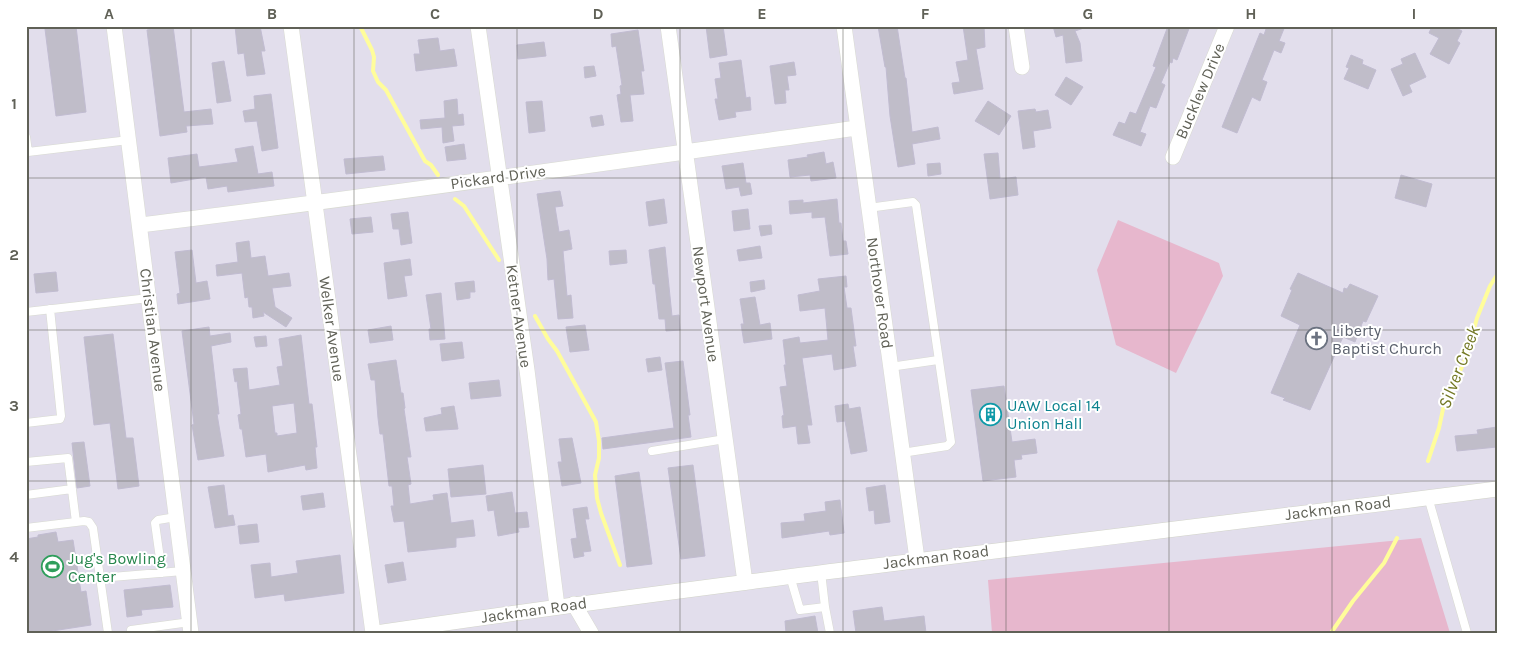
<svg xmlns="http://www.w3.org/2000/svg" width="1523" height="659" viewBox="0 0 1523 659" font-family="Karla,sans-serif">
<rect width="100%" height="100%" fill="#e2deec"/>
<path fill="#e7b7cd" d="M 1118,220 L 1219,263 L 1223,276 L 1176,373 L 1116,345 L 1097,270 Z
M 1421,538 L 1450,633 L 992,633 L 988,580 Z"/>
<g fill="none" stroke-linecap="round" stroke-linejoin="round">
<path stroke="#fffd9b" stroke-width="4" d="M 360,26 L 372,50 L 374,57 L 373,71 L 378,82 L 386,90 L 425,161 L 431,165 L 438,175
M 455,199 L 464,206 L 499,260
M 535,316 L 548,339 L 557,351 L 596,422 L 599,441 L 599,458 L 595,475 L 597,498 L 601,513 L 620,565
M 1428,461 L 1439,428 L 1446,395 L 1459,374 L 1467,354 L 1477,318 L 1490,286 L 1497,275
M 1331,633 L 1353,601 L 1384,563 L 1397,538"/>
</g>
<path fill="#c0bdc9" stroke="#c1bcd1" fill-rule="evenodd" d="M 63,26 L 76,26 L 86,112 L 56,116 L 45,29 Z
M 173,26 L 184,112 L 211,109 L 213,124 L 186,126 L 187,132 L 160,136 L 147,30 Z
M 235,26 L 260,26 L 265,51 L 261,51 L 265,74 L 247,76 L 244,53 L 238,54 Z
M 706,26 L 723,26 L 727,55 L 710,58 Z
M 878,26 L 897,26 L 905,78 L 906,78 L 912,132 L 938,127 L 940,139 L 912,144 L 915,164 L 898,167 L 890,116 L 886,67 L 885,67 Z
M 963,26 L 984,26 L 985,47 L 976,49 L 983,89 L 954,94 L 952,83 L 960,82 L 956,62 L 968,60 Z
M 1053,26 L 1084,26 L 1084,28 L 1075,31 L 1080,43 L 1082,61 L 1066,63 L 1063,35 L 1056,37 Z
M 1168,26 L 1190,26 L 1177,60 L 1173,58 L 1172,63 L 1170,62 L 1161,83 L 1165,85 L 1156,108 L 1150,106 L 1140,132 L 1146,134 L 1141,146 L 1113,135 L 1119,122 L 1125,124 L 1130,112 L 1136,114 L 1156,67 L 1153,66 Z
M 1267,26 L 1285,26 L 1279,41 L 1285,43 L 1281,53 L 1274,50 L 1262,80 L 1267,82 L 1260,101 L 1252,97 L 1237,133 L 1222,127 L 1260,33 L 1264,35 Z
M 1432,26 L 1452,26 L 1462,31 L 1457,41 L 1460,43 L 1449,64 L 1430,54 L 1439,38 L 1429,33 Z
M 638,30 L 644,71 L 641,71 L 644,94 L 630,95 L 633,121 L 621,122 L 617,95 L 621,94 L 620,86 L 622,85 L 616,46 L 612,47 L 611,34 Z
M 438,38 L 440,51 L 454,49 L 457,66 L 416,71 L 414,54 L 420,54 L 418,40 Z
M 544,42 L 546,56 L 518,59 L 517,45 Z
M 1415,53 L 1426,77 L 1409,85 L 1412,92 L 1403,96 L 1391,69 L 1403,64 L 1401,59 Z
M 1351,55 L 1363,60 L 1362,64 L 1376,70 L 1368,89 L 1344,79 L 1349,68 L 1346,67 Z
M 741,60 L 746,98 L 750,97 L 751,110 L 735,112 L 736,117 L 719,120 L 715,99 L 718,99 L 715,79 L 721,78 L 719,63 Z
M 224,61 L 231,101 L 217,103 L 212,63 Z
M 794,62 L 796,75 L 787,76 L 789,90 L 785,90 L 786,103 L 775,104 L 770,66 Z
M 594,66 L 596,76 L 585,78 L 584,67 Z
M 1066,77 L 1083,87 L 1071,105 L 1055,95 Z
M 271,94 L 278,148 L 262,151 L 257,121 L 245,122 L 243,111 L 255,109 L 254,96 Z
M 457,99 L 458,115 L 463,114 L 464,125 L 452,126 L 454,141 L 443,143 L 442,127 L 421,129 L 420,120 L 445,118 L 444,101 Z
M 542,101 L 545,131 L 529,133 L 526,102 Z
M 988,101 L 1011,116 L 999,135 L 975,121 Z
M 1035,109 L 1036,112 L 1048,110 L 1051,128 L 1033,131 L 1035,147 L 1023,149 L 1018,111 Z
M 602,115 L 604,125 L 592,127 L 590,117 Z
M 464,144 L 466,159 L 447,161 L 445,147 Z
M 253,146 L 258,174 L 272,172 L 274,186 L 228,192 L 227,186 L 208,189 L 206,177 L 171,183 L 168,158 L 197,154 L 199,167 L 238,162 L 235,149 Z
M 824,152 L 826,164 L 833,162 L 836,178 L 811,181 L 810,175 L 790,177 L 788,160 L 808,157 L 807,155 Z
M 998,153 L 1000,179 L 1016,177 L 1018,195 L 990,199 L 984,154 Z
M 383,156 L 385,170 L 346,174 L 344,159 Z
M 743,163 L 746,183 L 750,183 L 752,194 L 741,196 L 739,187 L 726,189 L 722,166 Z
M 940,163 L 941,174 L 928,176 L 927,164 Z
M 1401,175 L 1432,184 L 1426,207 L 1395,198 Z
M 560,191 L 563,206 L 555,207 L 559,232 L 569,230 L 572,249 L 563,251 L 567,296 L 571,295 L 573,318 L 558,319 L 554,279 L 548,280 L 547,259 L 537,194 Z
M 664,199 L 667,223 L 649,226 L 646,202 Z
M 837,199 L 839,223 L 841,223 L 843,241 L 846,241 L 848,254 L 830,256 L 825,217 L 812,218 L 812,212 L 790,214 L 789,201 L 803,200 L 803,203 Z
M 748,209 L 750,229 L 734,231 L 732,211 Z
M 408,212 L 412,243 L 401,245 L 399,229 L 393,229 L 391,214 Z
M 371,217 L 373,232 L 352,234 L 350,219 Z
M 771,225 L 772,234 L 761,236 L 759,226 Z
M 249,241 L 251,258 L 265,256 L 268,276 L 289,273 L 291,286 L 272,288 L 275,307 L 292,318 L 286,327 L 263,312 L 264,316 L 253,318 L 252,307 L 249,307 L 248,297 L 245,298 L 242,273 L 217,276 L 216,265 L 238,262 L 236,243 Z
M 760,246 L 762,258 L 739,261 L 737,250 Z
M 665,247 L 672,316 L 679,315 L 680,330 L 666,331 L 665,319 L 659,319 L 655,284 L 653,284 L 649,250 Z
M 192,250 L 196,283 L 207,281 L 210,299 L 178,304 L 177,294 L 180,293 L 175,252 Z
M 626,250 L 627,263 L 610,265 L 609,251 Z
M 410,259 L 412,275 L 404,276 L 407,296 L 388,299 L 384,263 Z
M 56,272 L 58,291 L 36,293 L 34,274 Z
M 1298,273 L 1343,293 L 1344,288 L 1347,289 L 1350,284 L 1378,296 L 1366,322 L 1363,321 L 1355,342 L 1343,337 L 1310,410 L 1283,400 L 1285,398 L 1271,393 L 1300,325 L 1281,316 L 1292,290 L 1290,289 Z
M 846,276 L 847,287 L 844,287 L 847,308 L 851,308 L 856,346 L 853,346 L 856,366 L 834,370 L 832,354 L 802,358 L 812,425 L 807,425 L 810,443 L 798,444 L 796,426 L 783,428 L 782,416 L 784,415 L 780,387 L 787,386 L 784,365 L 786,365 L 783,340 L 799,337 L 800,343 L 828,340 L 825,308 L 800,311 L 798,295 L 820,291 L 818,279 Z
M 764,280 L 765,289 L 751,292 L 750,282 Z
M 474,281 L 475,292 L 470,292 L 470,298 L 457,300 L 455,283 Z
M 441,293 L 445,339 L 430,340 L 429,329 L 431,329 L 426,295 Z
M 755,297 L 760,325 L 770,323 L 772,339 L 744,343 L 741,324 L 744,324 L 740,299 Z
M 585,325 L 589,350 L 570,352 L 566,327 Z
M 391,326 L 393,340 L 370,343 L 368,330 Z
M 209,327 L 210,336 L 230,333 L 231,342 L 211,346 L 219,414 L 217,414 L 224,456 L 198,460 L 192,425 L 194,424 L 182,331 Z
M 113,334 L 126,438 L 133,438 L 139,486 L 118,489 L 110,423 L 94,425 L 84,337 Z
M 301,335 L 309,404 L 312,404 L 317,447 L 315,447 L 317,468 L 306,470 L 305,465 L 268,472 L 266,454 L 246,457 L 242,429 L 240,429 L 238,415 L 241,414 L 237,381 L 235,382 L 233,369 L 247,368 L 249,390 L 280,385 L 277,367 L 283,366 L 279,339 ZM 294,403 L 297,433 L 277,436 L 277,433 L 275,433 L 272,406 Z
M 266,336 L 267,346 L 256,347 L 254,337 Z
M 462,342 L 464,358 L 442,361 L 440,344 Z
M 660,357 L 662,370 L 648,372 L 646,359 Z
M 396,360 L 401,393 L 403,393 L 405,408 L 404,409 L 411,457 L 407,457 L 411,484 L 408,485 L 410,504 L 434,500 L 433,495 L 447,493 L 451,523 L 473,520 L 475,536 L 456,538 L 456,547 L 408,552 L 404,521 L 394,522 L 391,506 L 394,506 L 392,486 L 389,486 L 383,434 L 380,434 L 378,418 L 375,380 L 371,380 L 368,364 Z
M 683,361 L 690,415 L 688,415 L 691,437 L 603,449 L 602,438 L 674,428 L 665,363 Z
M 499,380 L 501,396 L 471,399 L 469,383 Z
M 1004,386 L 1012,442 L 1035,439 L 1037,453 L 1021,455 L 1022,459 L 1014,460 L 1016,477 L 983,481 L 971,390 Z
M 848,404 L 849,409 L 860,407 L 867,451 L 851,454 L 845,421 L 837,422 L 835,406 Z
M 454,406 L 458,429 L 426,431 L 424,418 L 442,414 L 441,408 Z
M 1497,427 L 1497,447 L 1457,451 L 1455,436 L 1478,434 L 1477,430 Z
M 572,438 L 581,483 L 562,486 L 558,462 L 562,462 L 559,439 Z
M 84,442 L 90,486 L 77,488 L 72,443 Z
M 483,465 L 486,494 L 451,497 L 448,469 Z
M 693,465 L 705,556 L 681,559 L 668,468 Z
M 639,472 L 652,564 L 627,567 L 615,476 Z
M 224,485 L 228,516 L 233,515 L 235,525 L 215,528 L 208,487 Z
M 885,485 L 890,522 L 875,524 L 874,510 L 869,511 L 866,488 Z
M 512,492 L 515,513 L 527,512 L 529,527 L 518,528 L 519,532 L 498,536 L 494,510 L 488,511 L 486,496 Z
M 323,493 L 325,507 L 303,510 L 301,496 Z
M 840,500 L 844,533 L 830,535 L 829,531 L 782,538 L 781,523 L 805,521 L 804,514 L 826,511 L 825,502 Z
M 587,507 L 589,519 L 585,519 L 591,551 L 583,552 L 584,556 L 574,558 L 571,539 L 577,538 L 573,509 Z
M 257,524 L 259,542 L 240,544 L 238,526 Z
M 56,532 L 58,542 L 73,540 L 81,592 L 86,591 L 91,625 L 39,633 L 26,633 L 26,539 L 38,537 L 38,535 Z
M 340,555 L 344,593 L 285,601 L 284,594 L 255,598 L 251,565 L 270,563 L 271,577 L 298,573 L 296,561 Z
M 403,562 L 406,580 L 388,583 L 385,565 Z
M 170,585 L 173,607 L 141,610 L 142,615 L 127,617 L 124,590 Z
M 882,607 L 884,621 L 924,616 L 926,633 L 856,633 L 853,611 Z
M 815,616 L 818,633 L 786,633 L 785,621 Z"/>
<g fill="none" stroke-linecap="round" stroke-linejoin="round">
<defs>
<path id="lane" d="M 26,137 L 28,152 L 129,140
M 868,208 L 913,202 L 916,205 L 951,442 L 947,446 L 902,453
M 26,312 L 149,298
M 890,367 L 938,360
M 26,423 L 60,419 L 61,416 L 50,309
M 652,451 L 725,439
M 26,462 L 68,458 L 76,522
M 26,495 L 72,489
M 1428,497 L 1467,633
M 26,528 L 84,521 L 89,522 L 93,528 L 108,633
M 162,573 L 155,523 L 158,520 L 176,517
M 790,576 L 800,610 L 825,607 L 821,572
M 100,578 L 183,571
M 825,607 L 830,633
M 131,633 L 131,630 L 190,622"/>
<path id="street" d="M 114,26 L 191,633
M 291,26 L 373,633
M 478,26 L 527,370 L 557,606
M 668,26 L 745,582
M 844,26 L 917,559
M 1016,26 L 1022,67
M 1173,157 L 1227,26
M 140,225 C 379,196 618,161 857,128
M 574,604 L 591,633"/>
<path id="secondary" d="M 376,633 C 749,578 1123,537 1497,489"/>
</defs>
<use href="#lane" stroke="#d8dad1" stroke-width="9"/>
<use href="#street" stroke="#d8dad1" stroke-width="16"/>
<use href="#secondary" stroke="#d2d4c9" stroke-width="16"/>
<use href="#lane" stroke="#fff" stroke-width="8"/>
<use href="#street" stroke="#fff" stroke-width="15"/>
<use href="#secondary" stroke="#fff" stroke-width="15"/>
</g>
<path fill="none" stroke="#606157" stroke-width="1" stroke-opacity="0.55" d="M 191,26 L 191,633M 354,26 L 354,633M 517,26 L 517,633M 680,26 L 680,633M 843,26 L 843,633M 1006,26 L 1006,633M 1169,26 L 1169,633M 1332,26 L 1332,633M 26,178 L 1497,178M 26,330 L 1497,330M 26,481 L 1497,481"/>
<defs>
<symbol id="church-ring" viewBox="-11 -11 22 22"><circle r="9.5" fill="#fff" stroke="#6b7280" stroke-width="1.5"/><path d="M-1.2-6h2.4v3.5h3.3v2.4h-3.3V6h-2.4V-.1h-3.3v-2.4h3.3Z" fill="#6b7280"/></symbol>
<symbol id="building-ring" viewBox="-11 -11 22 22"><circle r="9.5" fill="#fff" stroke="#0f9aa8" stroke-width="1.5"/><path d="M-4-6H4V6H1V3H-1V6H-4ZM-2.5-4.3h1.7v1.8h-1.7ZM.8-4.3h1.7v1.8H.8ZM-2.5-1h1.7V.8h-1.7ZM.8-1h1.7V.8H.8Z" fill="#0f9aa8"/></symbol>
<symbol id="stadium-ring" viewBox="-11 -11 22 22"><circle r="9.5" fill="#fff" stroke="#2e9e5b" stroke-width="1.5"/><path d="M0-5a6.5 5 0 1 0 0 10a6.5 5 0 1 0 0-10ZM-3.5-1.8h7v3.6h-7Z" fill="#2e9e5b"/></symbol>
</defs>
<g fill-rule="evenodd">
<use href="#church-ring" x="1304" y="326" width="25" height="25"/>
<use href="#building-ring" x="978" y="402" width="25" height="25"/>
<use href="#stadium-ring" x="40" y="554" width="25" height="25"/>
</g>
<g text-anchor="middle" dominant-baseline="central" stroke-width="4" stroke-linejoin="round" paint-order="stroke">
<g font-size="16" fill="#606157" stroke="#fff">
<text transform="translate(1200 91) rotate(-67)">Bucklew Drive</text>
<text transform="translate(498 177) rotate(-8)">Pickard Drive</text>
<text transform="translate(880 293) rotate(82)">Northover Road</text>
<text transform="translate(706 304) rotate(82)">Newport Avenue</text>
<text transform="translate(519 316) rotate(82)">Ketner Avenue</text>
<text transform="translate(332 329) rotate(82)">Welker Avenue</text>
<text transform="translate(153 330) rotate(83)">Christian Avenue</text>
<text transform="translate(1338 508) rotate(-7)">Jackman Road</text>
<text transform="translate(936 557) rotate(-7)">Jackman Road</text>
<text transform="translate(534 610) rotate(-8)">Jackman Road</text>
</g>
<g font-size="16" fill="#5b616d" stroke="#fff" text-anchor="start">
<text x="1332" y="330">Liberty<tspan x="1332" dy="18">Baptist Church</tspan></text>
</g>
<g font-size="16" fill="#0d838f" stroke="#fff" text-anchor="start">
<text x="1007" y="405">UAW Local 14<tspan x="1007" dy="18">Union Hall</tspan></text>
</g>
<g font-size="16" fill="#27864d" stroke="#fff" text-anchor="start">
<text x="68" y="558">Jug's Bowling<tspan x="68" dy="18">Center</tspan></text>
</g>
<g font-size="18" font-style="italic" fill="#737824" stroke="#fff">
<text transform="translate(1459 367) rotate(-69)">Silver Creek</text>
</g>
</g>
<rect width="1523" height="659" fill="none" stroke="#ffffff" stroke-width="55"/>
<rect x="28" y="28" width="1468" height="604" fill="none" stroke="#606157" stroke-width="2"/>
<g font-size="16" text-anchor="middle" font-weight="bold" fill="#606157">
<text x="109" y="19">A</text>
<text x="272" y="19">B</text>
<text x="435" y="19">C</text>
<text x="598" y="19">D</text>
<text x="762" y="19">E</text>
<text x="925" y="19">F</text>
<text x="1088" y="19">G</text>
<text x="1251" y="19">H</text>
<text x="1414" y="19">I</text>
<text x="14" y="109">1</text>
<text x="14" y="260">2</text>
<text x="14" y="411">3</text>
<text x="14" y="562">4</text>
</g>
</svg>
